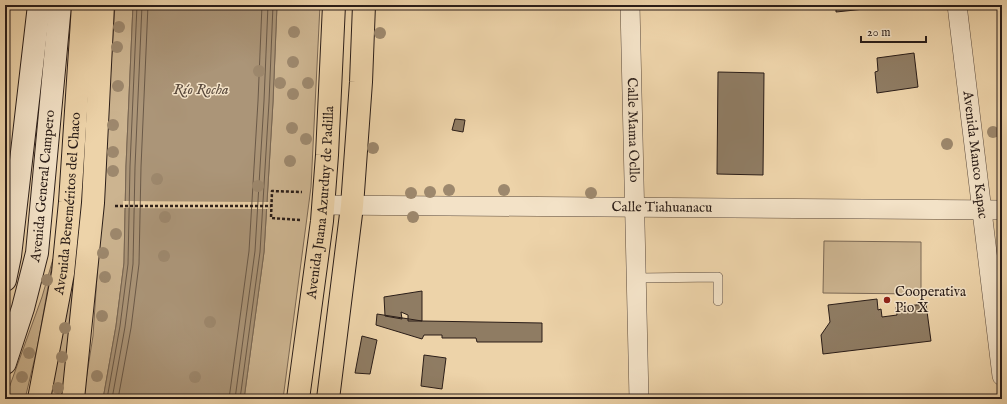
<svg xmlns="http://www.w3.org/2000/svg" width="1007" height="404" viewBox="0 0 1007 404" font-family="'IM FELL English',serif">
<rect width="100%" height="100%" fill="#edd3a9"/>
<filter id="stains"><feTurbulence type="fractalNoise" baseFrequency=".005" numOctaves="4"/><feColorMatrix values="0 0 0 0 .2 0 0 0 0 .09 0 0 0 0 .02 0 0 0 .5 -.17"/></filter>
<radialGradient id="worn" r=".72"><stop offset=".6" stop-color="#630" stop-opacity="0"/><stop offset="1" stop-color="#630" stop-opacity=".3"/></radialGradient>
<path fill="#ccb490" stroke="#7b6854" d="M 115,5 L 133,5 L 126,166 L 124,263 L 116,326 L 103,399 L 83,399 L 93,336 Z
M 277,5 L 320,5 L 311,187 L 283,399 L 244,399 L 264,252 L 273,102 Z
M 824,241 L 921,242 L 921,294 L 823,293 Z
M 53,259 L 37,349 L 25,399 L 5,399 L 42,297 Z
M 74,273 L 68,362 L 61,399 L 49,399 Z"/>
<path fill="#ab9578" stroke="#776552" d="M 133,5 L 277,5 L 273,102 L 264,252 L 244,399 L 103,399 L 116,326 L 124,263 L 126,166 Z"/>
<path fill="#edd3a9" d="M 123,201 L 268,202 L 269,202 L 268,209 L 123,208 Z"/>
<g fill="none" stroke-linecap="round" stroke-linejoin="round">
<path stroke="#6a5948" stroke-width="1" d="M 107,399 L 120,326 L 128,264 L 130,166 L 137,5
M 112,399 L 125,327 L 133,264 L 135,167 L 142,5
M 118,399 L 131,328 L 139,264 L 141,167 L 148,5
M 229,399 L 249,251 L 258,101 L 262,5
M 235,399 L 255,251 L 264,101 L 268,5
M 240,399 L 260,252 L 269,102 L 273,5"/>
</g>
<path fill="#8f7c63" stroke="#2a1d18" d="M 836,5 L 903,5 L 836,12 Z
M 914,53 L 918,87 L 877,93 L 875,72 L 878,71 L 877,58 Z
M 718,72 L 764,73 L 763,175 L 717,174 Z
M 455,119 L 465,120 L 463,132 L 452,130 Z
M 422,291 L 422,321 L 408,321 L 408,315 L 401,312 L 402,319 L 385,316 L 384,297 Z
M 877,299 L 878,310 L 881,309 L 882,317 L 897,315 L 896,307 L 926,304 L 931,341 L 823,354 L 821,335 L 830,322 L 828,305 Z
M 377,314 L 422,321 L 542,323 L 542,342 L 477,342 L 476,338 L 442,338 L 442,335 L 424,335 L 422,339 L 376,325 Z
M 362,336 L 377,340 L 370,374 L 355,373 Z
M 424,355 L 446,358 L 442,389 L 421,386 Z"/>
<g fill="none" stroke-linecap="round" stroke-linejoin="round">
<defs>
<path id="lane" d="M 637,278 L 718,277 L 718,301"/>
<g id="street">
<path id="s1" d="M 630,5 L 639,399"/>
<path id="s2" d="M 957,5 L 1002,376"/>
<path id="s3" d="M 323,205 L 1002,210"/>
</g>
<g id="secondary">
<path d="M 5,280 L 10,256 L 39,5"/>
<path id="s4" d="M 5,363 L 23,308 L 37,253 L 60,5"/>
</g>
<g id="primary">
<path id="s5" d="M 39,399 L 63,273 L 70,202 L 83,5"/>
<path d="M 73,399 L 93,203 L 103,5"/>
<path id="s6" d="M 298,399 L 322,221 L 327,155 L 334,5"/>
<path d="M 328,399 L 352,206 L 361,82 L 364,5"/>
</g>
</defs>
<use href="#lane" stroke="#5b4a3c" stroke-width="10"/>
<use href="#street" stroke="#5b4a3c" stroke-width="20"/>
<use href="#secondary" stroke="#2a1d18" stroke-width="24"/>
<use href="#primary" stroke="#2a1d18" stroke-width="24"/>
<path stroke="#2a1d18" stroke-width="2.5" stroke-dasharray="3 2" stroke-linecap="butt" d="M 115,206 L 271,206
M 300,220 L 271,218 L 272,191 L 302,192"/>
<use href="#lane" stroke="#f3e2c7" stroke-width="9"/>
<use href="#street" stroke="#f3e2c7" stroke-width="19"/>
<use href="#secondary" stroke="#f3e2c7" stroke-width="22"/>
<use href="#primary" stroke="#edd3a9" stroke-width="22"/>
</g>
<g fill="#9d886d">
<circle cx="119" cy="27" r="6"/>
<circle cx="294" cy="32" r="6"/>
<circle cx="380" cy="33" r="6"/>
<circle cx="117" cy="47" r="6"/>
<circle cx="293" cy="62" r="6"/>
<circle cx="259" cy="71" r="6"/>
<circle cx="280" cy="83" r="6"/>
<circle cx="308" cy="83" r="6"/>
<circle cx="118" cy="86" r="6"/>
<circle cx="293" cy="94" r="6"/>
<circle cx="113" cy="125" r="6"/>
<circle cx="292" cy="128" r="6"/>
<circle cx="993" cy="132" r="6"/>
<circle cx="306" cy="139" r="6"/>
<circle cx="947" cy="144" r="6"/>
<circle cx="373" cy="148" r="6"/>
<circle cx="113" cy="152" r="6"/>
<circle cx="290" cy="161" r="6"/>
<circle cx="113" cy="171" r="6"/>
<circle cx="157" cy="179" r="6"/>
<circle cx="258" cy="186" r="6"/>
<circle cx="449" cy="190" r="6"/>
<circle cx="504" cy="190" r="6"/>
<circle cx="430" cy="192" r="6"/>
<circle cx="411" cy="193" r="6"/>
<circle cx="591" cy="193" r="6"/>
<circle cx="165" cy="217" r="6"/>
<circle cx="413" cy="217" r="6"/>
<circle cx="116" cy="234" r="6"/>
<circle cx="103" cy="253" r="6"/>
<circle cx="164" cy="256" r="6"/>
<circle cx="105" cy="277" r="6"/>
<circle cx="47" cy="280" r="6"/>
<circle cx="102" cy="316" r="6"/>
<circle cx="210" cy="322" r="6"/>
<circle cx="65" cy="328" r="6"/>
<circle cx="29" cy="353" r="6"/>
<circle cx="62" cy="357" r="6"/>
<circle cx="97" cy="376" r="6"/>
<circle cx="22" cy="377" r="6"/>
<circle cx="195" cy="377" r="6"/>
<circle cx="58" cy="388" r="6"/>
</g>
<circle fill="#8f2418" stroke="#f3e2c7" stroke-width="1.5" cx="887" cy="300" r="4"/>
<g text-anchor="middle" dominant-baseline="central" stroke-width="3" stroke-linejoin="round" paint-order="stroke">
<g font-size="14" fill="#2a1d18" stroke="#f3e2c7">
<text stroke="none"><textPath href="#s1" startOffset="125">Calle Mama Ocllo</textPath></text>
<text stroke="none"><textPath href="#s2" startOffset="151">Avenida Manco Kapac</textPath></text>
<text stroke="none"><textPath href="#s4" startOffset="182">Avenida General Campero</textPath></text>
<text stroke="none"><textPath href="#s6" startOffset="198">Avenida Juana Azurduy de Padilla</textPath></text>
<text stroke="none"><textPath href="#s5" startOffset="198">Avenida Beneméritos del Chaco</textPath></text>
<text stroke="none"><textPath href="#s3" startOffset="339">Calle Tiahuanacu</textPath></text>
</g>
<g font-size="14" fill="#2a1d18" stroke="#f3e2c7" text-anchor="start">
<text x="895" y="292">Cooperativa<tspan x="895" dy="16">Pio X</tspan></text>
</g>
<g font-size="15" font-style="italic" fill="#57473a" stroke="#f3e2c7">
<text x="201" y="89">Río Rocha</text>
</g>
</g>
<rect width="1007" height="404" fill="none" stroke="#edd3a9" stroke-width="20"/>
<rect x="6" y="6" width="995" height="392" fill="none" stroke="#2a1d18" stroke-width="2"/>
<rect x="10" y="10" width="987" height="384" fill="none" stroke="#2a1d18"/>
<path d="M861 36v6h65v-6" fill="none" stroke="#2a1d18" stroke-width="2"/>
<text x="867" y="36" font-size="12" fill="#2a1d18" stroke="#f3e2c7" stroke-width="3" paint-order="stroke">20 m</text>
<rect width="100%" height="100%" filter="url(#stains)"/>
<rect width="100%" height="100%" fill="url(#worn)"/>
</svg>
